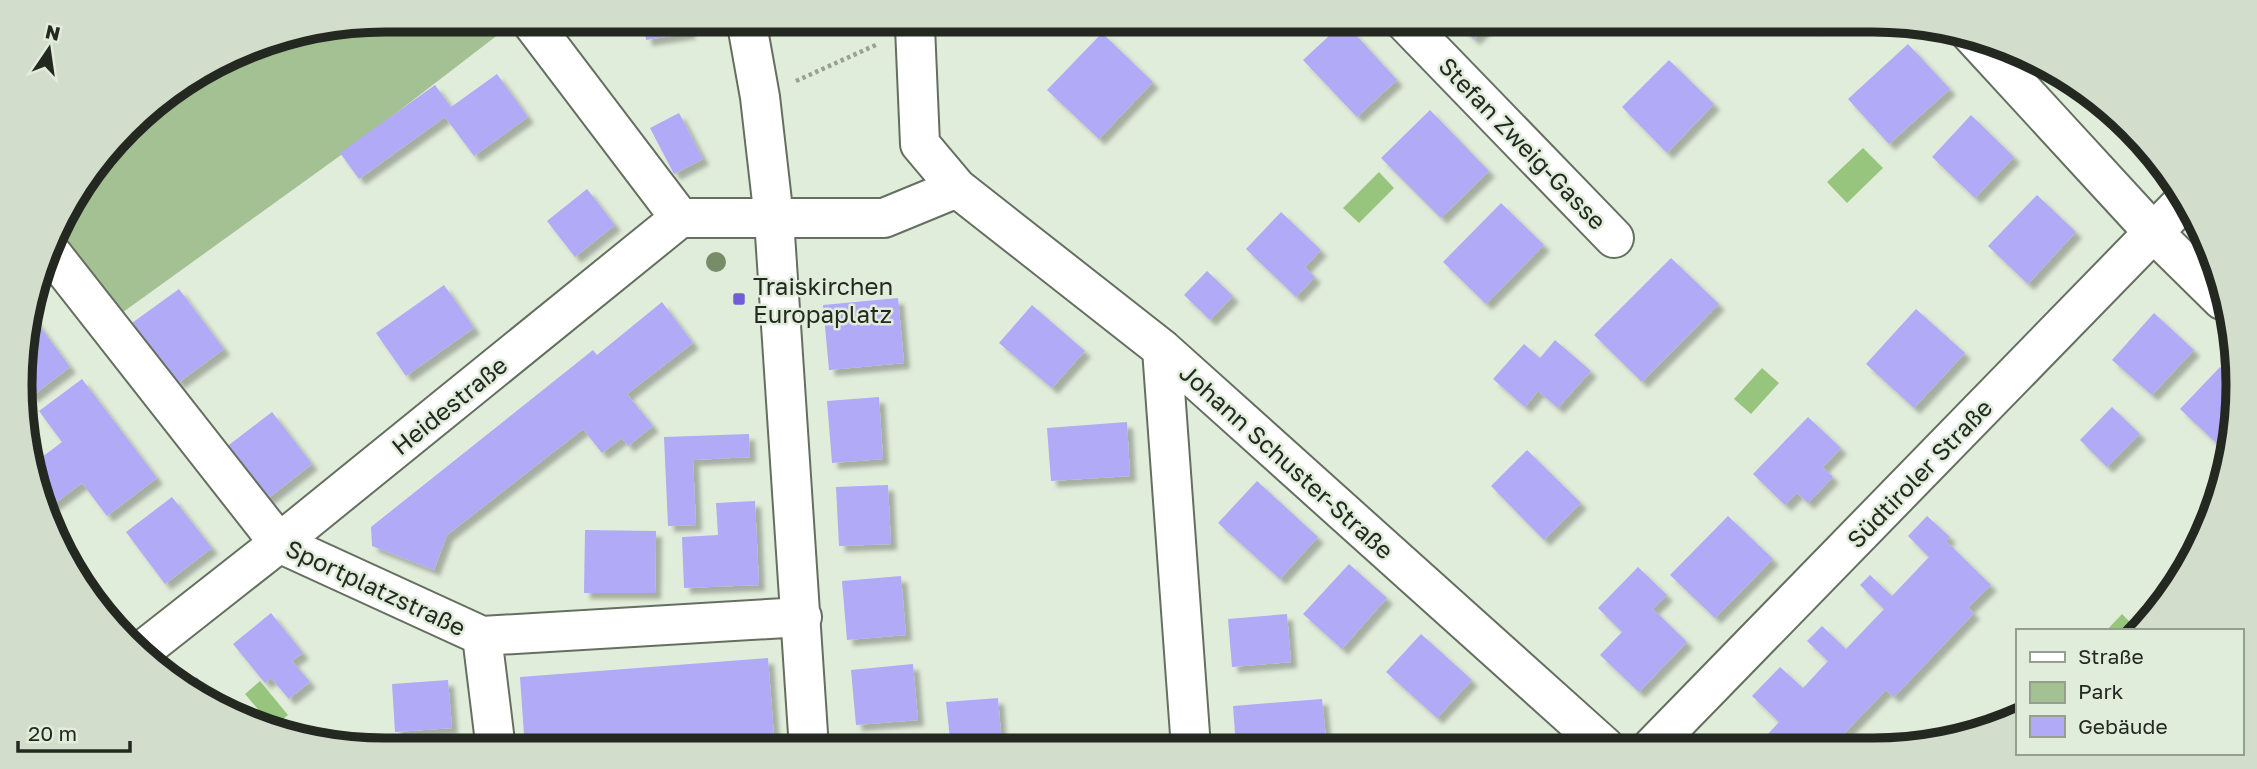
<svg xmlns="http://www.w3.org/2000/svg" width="2257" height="769" viewBox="0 0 2257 769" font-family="'Golos Text',sans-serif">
<defs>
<filter id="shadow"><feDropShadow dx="6" dy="6" stdDeviation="2" flood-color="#0004"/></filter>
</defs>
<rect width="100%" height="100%" fill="#e1eddb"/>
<path fill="#a3c193" d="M 385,19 L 487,19 L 499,34 L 348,150 L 119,315 L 54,232 L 57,223 L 143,110 L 245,47 Z"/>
<path fill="#97c57e" d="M 1863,148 L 1883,168 L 1847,203 L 1827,182 Z
M 1379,172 L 1394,188 L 1359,223 L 1343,208 Z
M 1762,368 L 1779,383 L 1751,414 L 1734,399 Z
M 2122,614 L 2137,629 L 2134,631 L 2106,631 Z
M 260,681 L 288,715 L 273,727 L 245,694 Z"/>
<path fill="#b0aaf7" filter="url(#shadow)" d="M 643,19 L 687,19 L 690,33 L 646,40 Z
M 1453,19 L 1494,19 L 1474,39 Z
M 1802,19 L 1823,19 L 1813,29 Z
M 1344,22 L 1397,80 L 1357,117 L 1303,60 Z
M 1102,33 L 1153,82 L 1099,139 L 1047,90 Z
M 1908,44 L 1950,89 L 1889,144 L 1848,99 Z
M 1669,60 L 1714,104 L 1667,153 L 1622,107 Z
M 497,74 L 528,117 L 474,156 L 445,117 L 359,179 L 340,153 L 435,85 L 451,107 Z
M 1430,110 L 1489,171 L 1441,218 L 1381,158 Z
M 679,113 L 703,159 L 674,174 L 650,128 Z
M 1971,115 L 2014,157 L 1975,198 L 1932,157 Z
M 587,189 L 615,225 L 575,257 L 547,221 Z
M 2037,195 L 2076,232 L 2028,284 L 1988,246 Z
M 1501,203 L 1544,245 L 1486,304 L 1443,262 Z
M 1281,212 L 1321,250 L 1305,267 L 1315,277 L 1296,297 L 1246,249 Z
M 1671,258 L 1719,304 L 1642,382 L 1594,335 Z
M 1207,271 L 1233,296 L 1210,320 L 1184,295 Z
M 444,285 L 474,328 L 406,376 L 376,333 Z
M 179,289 L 224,349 L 178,383 L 132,323 Z
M 898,298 L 904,363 L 829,370 L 823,305 Z
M 662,302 L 693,343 L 627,394 L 653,426 L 628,446 L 622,438 L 602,453 L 583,429 L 447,535 L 434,570 L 372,546 L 371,527 L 593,350 L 597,355 Z
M 1032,305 L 1085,351 L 1052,388 L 999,343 Z
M 1916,309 L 1965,353 L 1914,408 L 1866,364 Z
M 30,313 L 70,367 L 31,397 L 26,391 L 22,337 Z
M 2154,313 L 2194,350 L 2152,395 L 2112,360 Z
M 1555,340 L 1591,371 L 1558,408 L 1538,391 L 1525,407 L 1493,379 L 1524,344 L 1540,358 Z
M 2220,367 L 2232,378 L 2227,453 L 2180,409 Z
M 82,379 L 157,478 L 107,516 L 82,483 L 46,510 L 32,479 L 31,475 L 38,470 L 33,464 L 62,442 L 39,411 Z
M 879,397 L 883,459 L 832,463 L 827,401 Z
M 2112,407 L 2140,434 L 2107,467 L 2080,440 Z
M 272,412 L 312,464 L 266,500 L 225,448 Z
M 1808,417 L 1841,448 L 1823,467 L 1833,477 L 1808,503 L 1797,493 L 1785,505 L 1753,474 Z
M 1127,422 L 1130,476 L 1051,481 L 1047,428 Z
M 749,434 L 750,457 L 693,460 L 696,525 L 668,526 L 664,437 Z
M 1527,450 L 1581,503 L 1544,540 L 1491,486 Z
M 1257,481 L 1318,537 L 1280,579 L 1218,523 Z
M 888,485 L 891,544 L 839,546 L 836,487 Z
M 172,497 L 212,548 L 165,584 L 126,532 Z
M 755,501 L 759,585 L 684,588 L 682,537 L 718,535 L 716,503 Z
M 1728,516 L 1773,559 L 1715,618 L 1670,575 Z
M 1927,516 L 1950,537 L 1946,541 L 1991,585 L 1968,608 L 1974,613 L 1894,697 L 1886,690 L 1835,743 L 1838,747 L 1756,747 L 1779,722 L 1752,696 L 1780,667 L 1803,688 L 1828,661 L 1807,641 L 1822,626 L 1846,649 L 1884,609 L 1860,585 L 1870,575 L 1892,596 L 1929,557 L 1908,536 Z
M 585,530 L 656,531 L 655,593 L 584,593 Z
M 1349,564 L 1387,598 L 1342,649 L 1303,614 Z
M 1638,567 L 1667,595 L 1653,609 L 1687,642 L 1639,692 L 1600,655 L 1622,632 L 1598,608 Z
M 901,576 L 906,635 L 847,640 L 842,581 Z
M 271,613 L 303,653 L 292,661 L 310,682 L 289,699 L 271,678 L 265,683 L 233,644 Z
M 1287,614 L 1291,662 L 1232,667 L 1228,619 Z
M 1421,634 L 1472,680 L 1437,718 L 1386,672 Z
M 768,658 L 775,749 L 525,749 L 520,677 Z
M 913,664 L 918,720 L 856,725 L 851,670 Z
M 197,677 L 220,706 L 183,689 Z
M 448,680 L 452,728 L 395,732 L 392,684 Z
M 998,698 L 1001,734 L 950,739 L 946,702 Z
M 1322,699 L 1327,748 L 1236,748 L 1233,706 Z"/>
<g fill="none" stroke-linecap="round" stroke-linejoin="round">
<defs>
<path id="minor" d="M 529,19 L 680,218
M 746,19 L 760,97 L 774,219 L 809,749
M 1402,19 L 1614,238
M 1970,33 L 2153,232 L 2222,300
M 957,188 L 1162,349 L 1605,747
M 49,250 L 279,543 L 482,636 L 802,617
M 1162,349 L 1191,748
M 482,636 L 496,750
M 143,650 L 279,543 L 680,218 L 884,218 L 957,188 L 920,144 L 915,27 L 919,19
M 1652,747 L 2186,199"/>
</defs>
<use href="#minor" stroke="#656f60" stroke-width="42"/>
<path stroke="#98a193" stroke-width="4.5" stroke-dasharray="3.5 3.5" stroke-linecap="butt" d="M 796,81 L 878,44"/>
<use href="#minor" stroke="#fff" stroke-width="38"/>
</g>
<circle fill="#778c69" cx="716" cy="262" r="10"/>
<rect fill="#715dd7" stroke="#e1eddb" stroke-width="2.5" x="732" y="292" width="14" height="14" rx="3.5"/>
<g text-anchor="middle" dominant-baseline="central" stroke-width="5" stroke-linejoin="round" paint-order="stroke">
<g font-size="24" fill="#232821" stroke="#e1eddb">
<text transform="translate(1523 143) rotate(46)">Stefan Zweig-Gasse</text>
<text transform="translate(449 405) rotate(-39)">Heidestraße</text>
<text transform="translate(1287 461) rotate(42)">Johann Schuster-Straße</text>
<text transform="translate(1919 473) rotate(-46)">Südtiroler Straße</text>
<text transform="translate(376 587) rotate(25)">Sportplatzstraße</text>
</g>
<g font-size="24" fill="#232821" stroke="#e1eddb" text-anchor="start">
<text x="753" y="285">Traiskirchen<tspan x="753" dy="28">Europaplatz</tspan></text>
</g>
</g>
<path d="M0 0H2257V769H0ZM385 32H1873A353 353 0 0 1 2226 385V385A353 353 0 0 1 1873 738H385A353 353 0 0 1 32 385V385A353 353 0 0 1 385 32Z" fill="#d2ddcc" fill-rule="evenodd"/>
<path fill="none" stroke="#232821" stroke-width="9" d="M385 32H1873A353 353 0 0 1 2226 385V385A353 353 0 0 1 1873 738H385A353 353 0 0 1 32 385V385A353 353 0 0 1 385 32Z"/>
<rect x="2016" y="629" width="228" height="126" fill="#e1eddb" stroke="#959e91" stroke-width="2"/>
<rect x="2030" y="652" width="35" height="10" fill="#ffffff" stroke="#959e91" stroke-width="2"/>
<text x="2078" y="664" font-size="21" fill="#232821">Straße</text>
<rect x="2030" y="682" width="35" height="21" fill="#a3c193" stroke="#959e91" stroke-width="2"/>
<text x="2078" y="699" font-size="21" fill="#232821">Park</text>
<rect x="2030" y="716" width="35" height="21" fill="#b0aaf7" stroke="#959e91" stroke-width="2"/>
<text x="2078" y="734" font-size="21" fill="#232821">Gebäude</text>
<g transform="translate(49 49) rotate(13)" stroke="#e1eddb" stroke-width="5" paint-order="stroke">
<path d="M0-5L12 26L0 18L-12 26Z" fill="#232821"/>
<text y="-10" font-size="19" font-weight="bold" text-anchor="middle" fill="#232821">N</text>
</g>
<path d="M18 741v10h112v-10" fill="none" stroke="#232821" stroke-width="3.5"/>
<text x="28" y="741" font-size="21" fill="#232821" stroke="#e1eddb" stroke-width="5" paint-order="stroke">20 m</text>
</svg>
